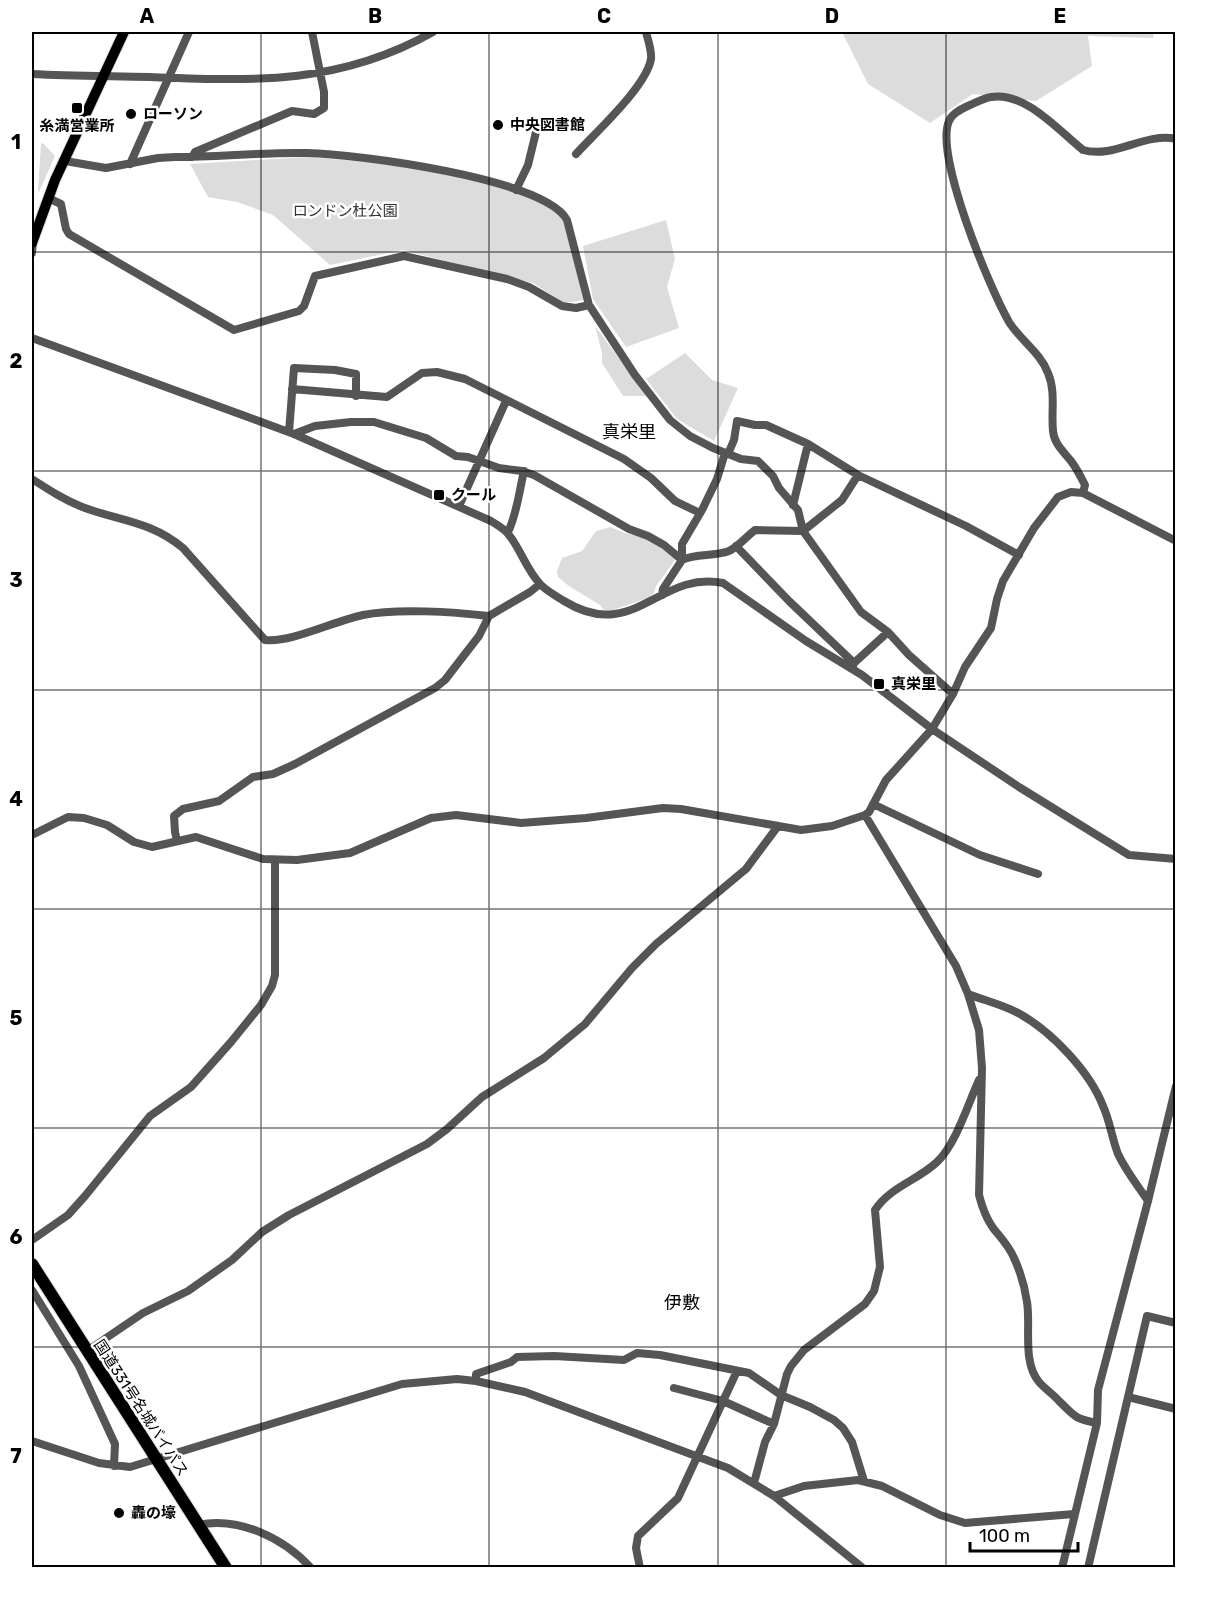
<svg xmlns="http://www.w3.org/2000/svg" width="1207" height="1599" viewBox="0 0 1207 1599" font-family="Rubik,'Noto Sans JP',sans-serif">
<rect width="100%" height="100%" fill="#fff"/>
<path fill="#dcdcdc" d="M 842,32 L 1154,32 L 1153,38 L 1088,36 L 1092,66 L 1036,101 L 973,94 L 930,123 L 868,84 Z
M 43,143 L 55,156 L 39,192 L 38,191 L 41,144 Z
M 306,157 C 364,161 527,175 564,221 C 570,229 581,287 584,300 L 564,303 L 533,283 L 403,250 L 330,265 L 273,215 L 237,202 L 208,197 L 190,164 Z
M 666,220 L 675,259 L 667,287 L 679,328 L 626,347 L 593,299 L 583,246 Z
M 595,326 L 647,396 L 623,396 L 602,363 L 602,353 Z
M 685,353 L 712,380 L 738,388 L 714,441 L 677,419 L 646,379 Z
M 610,527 L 625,533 L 647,538 L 673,556 L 675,560 L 656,586 L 654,593 L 648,598 L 610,611 L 603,609 L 600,605 L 569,586 L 558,577 L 557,571 L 562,558 L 582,551 L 596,531 Z"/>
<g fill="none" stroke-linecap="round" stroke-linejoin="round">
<defs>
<path id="major" d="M 32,243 L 55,180 L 124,32"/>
<path id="highway" d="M 32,1264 L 226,1568"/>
</defs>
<use href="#major" stroke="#dbdbdb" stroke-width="12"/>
<use href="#highway" stroke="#dbdbdb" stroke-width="14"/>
<path stroke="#555" stroke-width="8" d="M 32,74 C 71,76 111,76 150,77 C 255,81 339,85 433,32
M 576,154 C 596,132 646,87 651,59 C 652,51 648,40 646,32
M 192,157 L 195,152 L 292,111 L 314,114 L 324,108 L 324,92 L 312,32
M 65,161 L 106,168 L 158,158 L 175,157 C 219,157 263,152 307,153 C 355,154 545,178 567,220 L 589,305 L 635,375 L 670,420 L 690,436 L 713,448 L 741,459 L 758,461 L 773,476 L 779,488 L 798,510 L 803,531 L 861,612 L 888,632 L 909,655 L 953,694
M 130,164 L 189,32
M 516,190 L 528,165 L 537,128
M 48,198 L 61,204 L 66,229 L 69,234 L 234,330 L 299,311 L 304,306 L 315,276 L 404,256 L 507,279 L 529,287 L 562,306 L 576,308 L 589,305
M 32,253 L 33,242
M 32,338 L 294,434 L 491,521 C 497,525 505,529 509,535 C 521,550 527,571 541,585 C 547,591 556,596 564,601 C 634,644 659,570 723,583 L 806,641 L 862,675 L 932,729 L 1019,787 L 1129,855 L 1176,859
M 292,389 L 387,397 L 422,373 L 437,372 L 465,379 L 624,459 L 651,478 L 675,501 L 700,513
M 289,432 L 294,368 L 335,370 L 356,374 L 356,396
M 294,434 L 315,426 L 351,422 L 374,422 L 426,438 L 456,456 L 468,457 L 499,468 L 522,471 L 534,475 L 629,529 L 648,536 L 664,545 L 682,560
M 728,454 L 734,440 L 737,421 L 755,425 L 766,425 L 808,444 L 858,475 L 966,526 L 1019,555
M 32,479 C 49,490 66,501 85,508 C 121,521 152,522 183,548 L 265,640 C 291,643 334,621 363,615 C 397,608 454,612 489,616
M 1083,493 L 1085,485 C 1081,477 1077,469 1071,461 C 1064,452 1054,444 1053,431 C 1051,411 1056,392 1048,373 C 1040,352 1020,340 1009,322 C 990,289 934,155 949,121 C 952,113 963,108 970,105 C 977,102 984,98 991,97 C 1025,91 1059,131 1083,150 C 1114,159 1145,132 1176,139
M 793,505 L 808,444
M 459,506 L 506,401
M 508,532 C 517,514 519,492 524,471
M 736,546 L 789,601 L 854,663 L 852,669
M 682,560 C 697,553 713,557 729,551 C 738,547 747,536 755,530 L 803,531 L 842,500 L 858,475
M 662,595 L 663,589 L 682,560 L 682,544 L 702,510 L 717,479 L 725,453
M 854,663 L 888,632
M 873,804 L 980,855 L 1038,874
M 865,815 L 956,966 L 968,994 L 979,1030 L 982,1068 L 979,1195 C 982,1207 986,1218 993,1228 C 1001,1238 1009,1246 1014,1258 C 1020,1271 1025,1288 1027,1302 C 1031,1326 1022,1362 1039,1382 C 1045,1389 1053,1394 1059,1401 C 1075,1416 1074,1419 1097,1423
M 32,835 L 68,817 L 84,818 L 107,825 L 134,842 L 152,847 L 196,837 L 263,859 L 297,860 L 350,853 L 431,818 L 456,815 L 521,823 L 586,818 L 663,808 L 681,809 L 801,830 L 832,826 L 865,815 L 869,812 L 886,780 L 932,729 L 953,694 L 965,667 L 991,628 L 997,599 L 1003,581 L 1034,528 L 1058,497 L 1071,492 L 1083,493 L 1176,541
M 177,841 L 175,832 L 174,816 L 183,809 L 219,801 L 253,777 L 273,774 L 295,764 L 435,688 L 445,680 L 465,654 L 479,636 L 489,616 L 530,592 L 540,584
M 968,994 C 986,1001 1004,1005 1020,1014 C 1052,1032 1090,1072 1103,1106 C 1110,1121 1112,1139 1118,1154 C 1126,1171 1138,1186 1148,1201
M 32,1240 L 68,1215 L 85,1196 L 150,1116 L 191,1087 L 231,1042 L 261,1005 L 272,986 L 275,975 L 275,860
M 32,1290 L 79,1366 L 115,1444 L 114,1466
M 87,1351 L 143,1313 L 188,1291 L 232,1260 L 262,1232 L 289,1215 L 427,1144 L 447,1129 L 482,1097 L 544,1058 L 585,1024 L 632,968 L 656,944 L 746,869 L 778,826
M 476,1381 L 476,1374 L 511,1362 L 517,1357 L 554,1356 L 624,1360 L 637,1353 L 660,1355 L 749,1373 L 781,1395 L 810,1407 L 834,1420 L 843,1428 L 852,1442 L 864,1481
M 674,1388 L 723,1401 L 774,1424
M 1128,1397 L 1176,1409
M 32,1441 L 99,1463 L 130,1467 L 402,1384 L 457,1379 L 476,1381 L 525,1392 L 728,1468 L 774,1496 L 863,1568
M 754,1483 L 765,1442 L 774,1424 L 787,1374 L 791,1366 L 804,1350 L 865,1304 L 874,1291 L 880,1267 L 875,1210 C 890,1187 918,1180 937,1162 C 956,1144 968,1104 979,1080
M 774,1496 L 804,1486 L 858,1480 L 882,1486 L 940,1515 L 965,1523 L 1074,1514
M 198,1525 C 238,1516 284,1538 311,1568
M 640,1568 L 636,1548 L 638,1536 L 678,1498 L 737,1371
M 1062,1568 L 1097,1423 L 1098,1390 L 1148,1201 L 1176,1086
M 1088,1568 L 1147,1316 L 1176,1323"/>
<use href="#major" stroke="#000" stroke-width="10"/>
<use href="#highway" stroke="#000" stroke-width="12"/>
</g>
<path fill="none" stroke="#000" stroke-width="1.5" stroke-opacity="0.55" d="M 261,32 L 261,1568M 489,32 L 489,1568M 718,32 L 718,1568M 946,32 L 946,1568M 32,252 L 1176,252M 32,471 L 1176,471M 32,690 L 1176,690M 32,909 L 1176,909M 32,1128 L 1176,1128M 32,1347 L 1176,1347"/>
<g fill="#000" stroke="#fff" stroke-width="2">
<rect x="71" y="102" width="12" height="12" rx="3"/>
<circle cx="131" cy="114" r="6"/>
<circle cx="498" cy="125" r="6"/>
<rect x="433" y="489" width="12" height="12" rx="3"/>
<rect x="873" y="678" width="12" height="12" rx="3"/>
<circle cx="119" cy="1513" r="6"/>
</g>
<g text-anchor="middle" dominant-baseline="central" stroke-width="5" stroke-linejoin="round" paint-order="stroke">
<g font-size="15" font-weight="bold" fill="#000" stroke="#fff" text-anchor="start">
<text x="143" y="114">ローソン</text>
<text x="510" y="125">中央図書館</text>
<text x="77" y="126" text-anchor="middle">糸満営業所</text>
<text x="451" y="495">クール</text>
<text x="891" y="684">真栄里</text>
<text x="131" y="1513">轟の壕</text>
</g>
<g font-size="15" fill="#333" stroke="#fff">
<text x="345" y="211">ロンドン杜公園</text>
</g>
<g font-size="15" fill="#000" stroke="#fff">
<text transform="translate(141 1408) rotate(57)">国道331号名城バイパス</text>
</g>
<g font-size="18" fill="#000" stroke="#fff">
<text x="629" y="432">真栄里</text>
<text x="682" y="1303">伊敷</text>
</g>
</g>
<rect width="1207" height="1599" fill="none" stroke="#ffffff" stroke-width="66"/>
<path d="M970 1542v9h108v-9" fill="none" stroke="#000000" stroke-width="3"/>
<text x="979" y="1542" font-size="18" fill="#000000" stroke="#ffffff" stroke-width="4.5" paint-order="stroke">100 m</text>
<rect x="33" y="33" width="1141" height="1533" fill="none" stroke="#000" stroke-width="2"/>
<g font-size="20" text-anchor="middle" font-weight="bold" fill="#000">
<text x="147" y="23">A</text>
<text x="375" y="23">B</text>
<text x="604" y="23">C</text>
<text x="832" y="23">D</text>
<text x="1060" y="23">E</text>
<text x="16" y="149">1</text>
<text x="16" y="368">2</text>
<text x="16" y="587">3</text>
<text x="16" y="806">4</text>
<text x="16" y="1025">5</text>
<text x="16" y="1244">6</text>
<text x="16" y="1463">7</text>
</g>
</svg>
